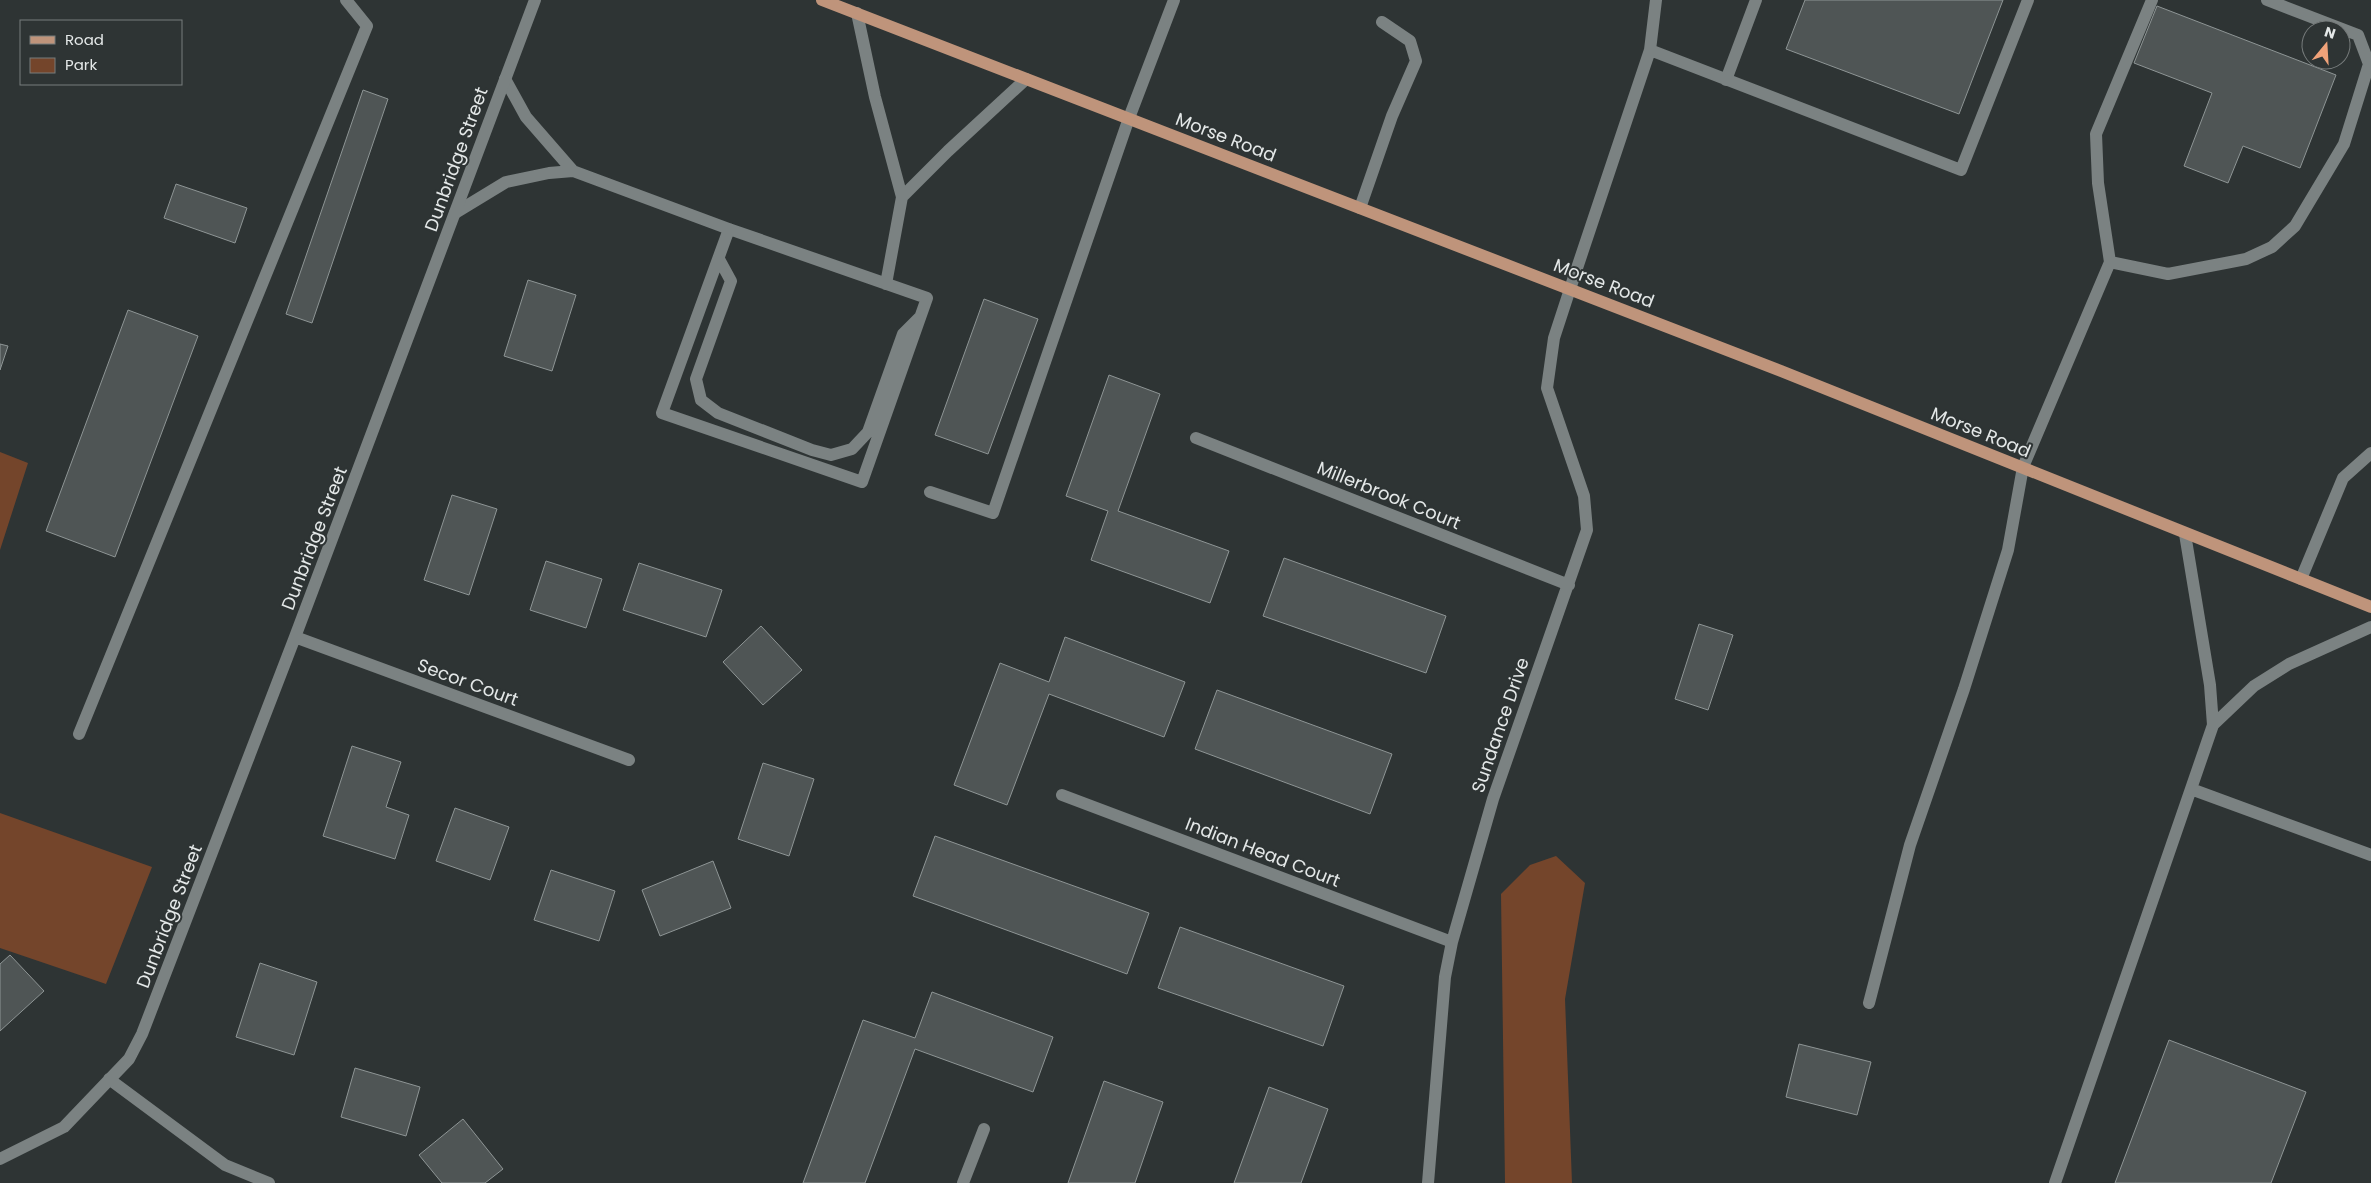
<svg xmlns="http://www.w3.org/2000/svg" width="2371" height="1183" viewBox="0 0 2371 1183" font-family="Poppins,sans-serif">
<rect width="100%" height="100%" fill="#2e3434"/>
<path fill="#74452b" d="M 0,452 L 28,463 L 0,550 Z
M 0,813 L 152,867 L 106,984 L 0,948 Z
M 1556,856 L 1585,883 L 1565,999 L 1572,1183 L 1505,1183 L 1501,894 L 1530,865 Z"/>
<path fill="#4f5555" stroke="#8e9595" d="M 1805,0 L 2003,0 L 1959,114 L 1786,49 Z
M 2157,6 L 2336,75 L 2300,168 L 2243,146 L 2228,183 L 2184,166 L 2212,93 L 2134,63 Z
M 363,90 L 388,99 L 312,323 L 286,314 Z
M 176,184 L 247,208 L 235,243 L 164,218 Z
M 528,280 L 576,295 L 552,371 L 504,356 Z
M 984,299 L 1038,319 L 988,454 L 935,435 Z
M 128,310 L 198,336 L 115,557 L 46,531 Z
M 0,344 L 8,346 L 0,370 Z
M 1109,375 L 1160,394 L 1118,511 L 1229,551 L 1210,603 L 1091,560 L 1108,511 L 1066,496 Z
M 452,495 L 497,509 L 469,595 L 424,580 Z
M 1284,558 L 1446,616 L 1426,673 L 1263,616 Z
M 546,561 L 602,579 L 586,628 L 530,610 Z
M 639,563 L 722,590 L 706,637 L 623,610 Z
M 1699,624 L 1733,635 L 1708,710 L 1675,699 Z
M 761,626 L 802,670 L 763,705 L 723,662 Z
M 1065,637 L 1185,682 L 1164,737 L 1049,694 L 1007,805 L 954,785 L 1000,663 L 1049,682 Z
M 1217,690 L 1392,754 L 1370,814 L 1195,749 Z
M 352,746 L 401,762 L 386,807 L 409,815 L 395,859 L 323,836 Z
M 763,763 L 814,779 L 789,856 L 738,839 Z
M 455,808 L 509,827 L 490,880 L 436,861 Z
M 935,836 L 1149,913 L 1127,974 L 913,896 Z
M 713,861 L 731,908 L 660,936 L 642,890 Z
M 551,870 L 615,891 L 599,941 L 534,920 Z
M 1180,927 L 1344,986 L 1323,1046 L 1158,988 Z
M 10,955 L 44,991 L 0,1031 L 0,964 Z
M 260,963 L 317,982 L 294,1055 L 236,1037 Z
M 932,992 L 1053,1037 L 1033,1092 L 915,1049 L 865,1183 L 803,1183 L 863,1020 L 915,1038 Z
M 2169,1040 L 2306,1092 L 2271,1183 L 2115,1183 Z
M 1799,1044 L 1871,1062 L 1857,1115 L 1786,1097 Z
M 355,1068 L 420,1087 L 406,1136 L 341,1117 Z
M 1104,1081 L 1163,1102 L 1135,1183 L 1068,1183 Z
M 1269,1087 L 1328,1109 L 1301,1183 L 1234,1183 Z
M 463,1119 L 503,1169 L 485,1183 L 442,1183 L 419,1155 Z"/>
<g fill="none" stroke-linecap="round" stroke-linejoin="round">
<path stroke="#7b8282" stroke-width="12" d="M 857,13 L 875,97 L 902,197 L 886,284
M 1650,50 L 1656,0
M 1726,80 L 1756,0
M 573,171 L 729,229 L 927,298 L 862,482 L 662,413 L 729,229
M 902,197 L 948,151 L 1026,79
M 1360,208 L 1392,116 L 1416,61 L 1410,41 L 1382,22
M 455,213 L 506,182 L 549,173 L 573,171 L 526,117 L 505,79
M 719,259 L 731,281 L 696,379 L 701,400 L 718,413 L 812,450 L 831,455 L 852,449 L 868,432 L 903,334 L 919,318
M 2110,262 L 2168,274 L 2246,259 L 2272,247 L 2295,226 L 2344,144 L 2369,64 L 2358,35 L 2267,0
M 1570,289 L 1650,50 L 1961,170 L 2028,0
M 930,492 L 993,513 L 1129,118 L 1174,0
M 2301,579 L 2343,478 L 2371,453
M 2213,725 L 2254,686 L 2289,664 L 2371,627
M 79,734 L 367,26 L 346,0
M 2191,789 L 2371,855
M 1869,1003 L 1910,845 L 1964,689 L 2008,550 L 2023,467 L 2110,262 L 2098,183 L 2096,134 L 2152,0
M 2055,1183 L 2213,725 L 2210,685 L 2185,534"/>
<path stroke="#7b8282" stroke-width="12" d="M 1196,438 L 1569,585
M 295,637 L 629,760
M 1062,795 L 1452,942
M 109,1079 L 225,1165 L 269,1183
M 0,1159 L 64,1127 L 129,1059 L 142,1034 L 295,637 L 535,0
M 963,1183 L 984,1129
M 1428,1183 L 1445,977 L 1452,942 L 1493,799 L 1587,530 L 1584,496 L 1547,388 L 1554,338 L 1570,289"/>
<path stroke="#bf947b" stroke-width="12" d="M 822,0 L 1781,371 L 2371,607"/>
</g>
<g text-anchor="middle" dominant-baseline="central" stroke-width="4" stroke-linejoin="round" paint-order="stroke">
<g font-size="18" fill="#e4e8e8" stroke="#2e3434">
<text transform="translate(1226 137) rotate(21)">Morse Road</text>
<text transform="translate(456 159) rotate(-70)">Dunbridge Street</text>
<text transform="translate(1604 283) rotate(21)">Morse Road</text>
<text transform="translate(1981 432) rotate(22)">Morse Road</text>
<text transform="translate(1389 495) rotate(22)">Millerbrook Court</text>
<text transform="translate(314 538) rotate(-69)">Dunbridge Street</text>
<text transform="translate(468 682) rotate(20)">Secor Court</text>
<text transform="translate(1500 725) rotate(-71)">Sundance Drive</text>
<text transform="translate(1263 852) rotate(21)">Indian Head Court</text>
<text transform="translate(169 916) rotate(-69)">Dunbridge Street</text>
</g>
</g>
<rect x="20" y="20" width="162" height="65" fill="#2e3434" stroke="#777c7c"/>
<rect x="30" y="36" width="25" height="8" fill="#bf947b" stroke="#777c7c"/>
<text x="65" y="45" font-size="15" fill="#e4e8e8">Road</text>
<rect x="30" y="58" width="25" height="15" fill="#74452b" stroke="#777c7c"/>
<text x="65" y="70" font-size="15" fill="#e4e8e8">Park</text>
<g transform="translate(2326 45) rotate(18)"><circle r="24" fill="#2e3434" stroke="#777c7c"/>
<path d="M0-4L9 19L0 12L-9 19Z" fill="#f0a279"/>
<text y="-8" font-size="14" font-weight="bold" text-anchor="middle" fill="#e4e8e8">N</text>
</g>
</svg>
